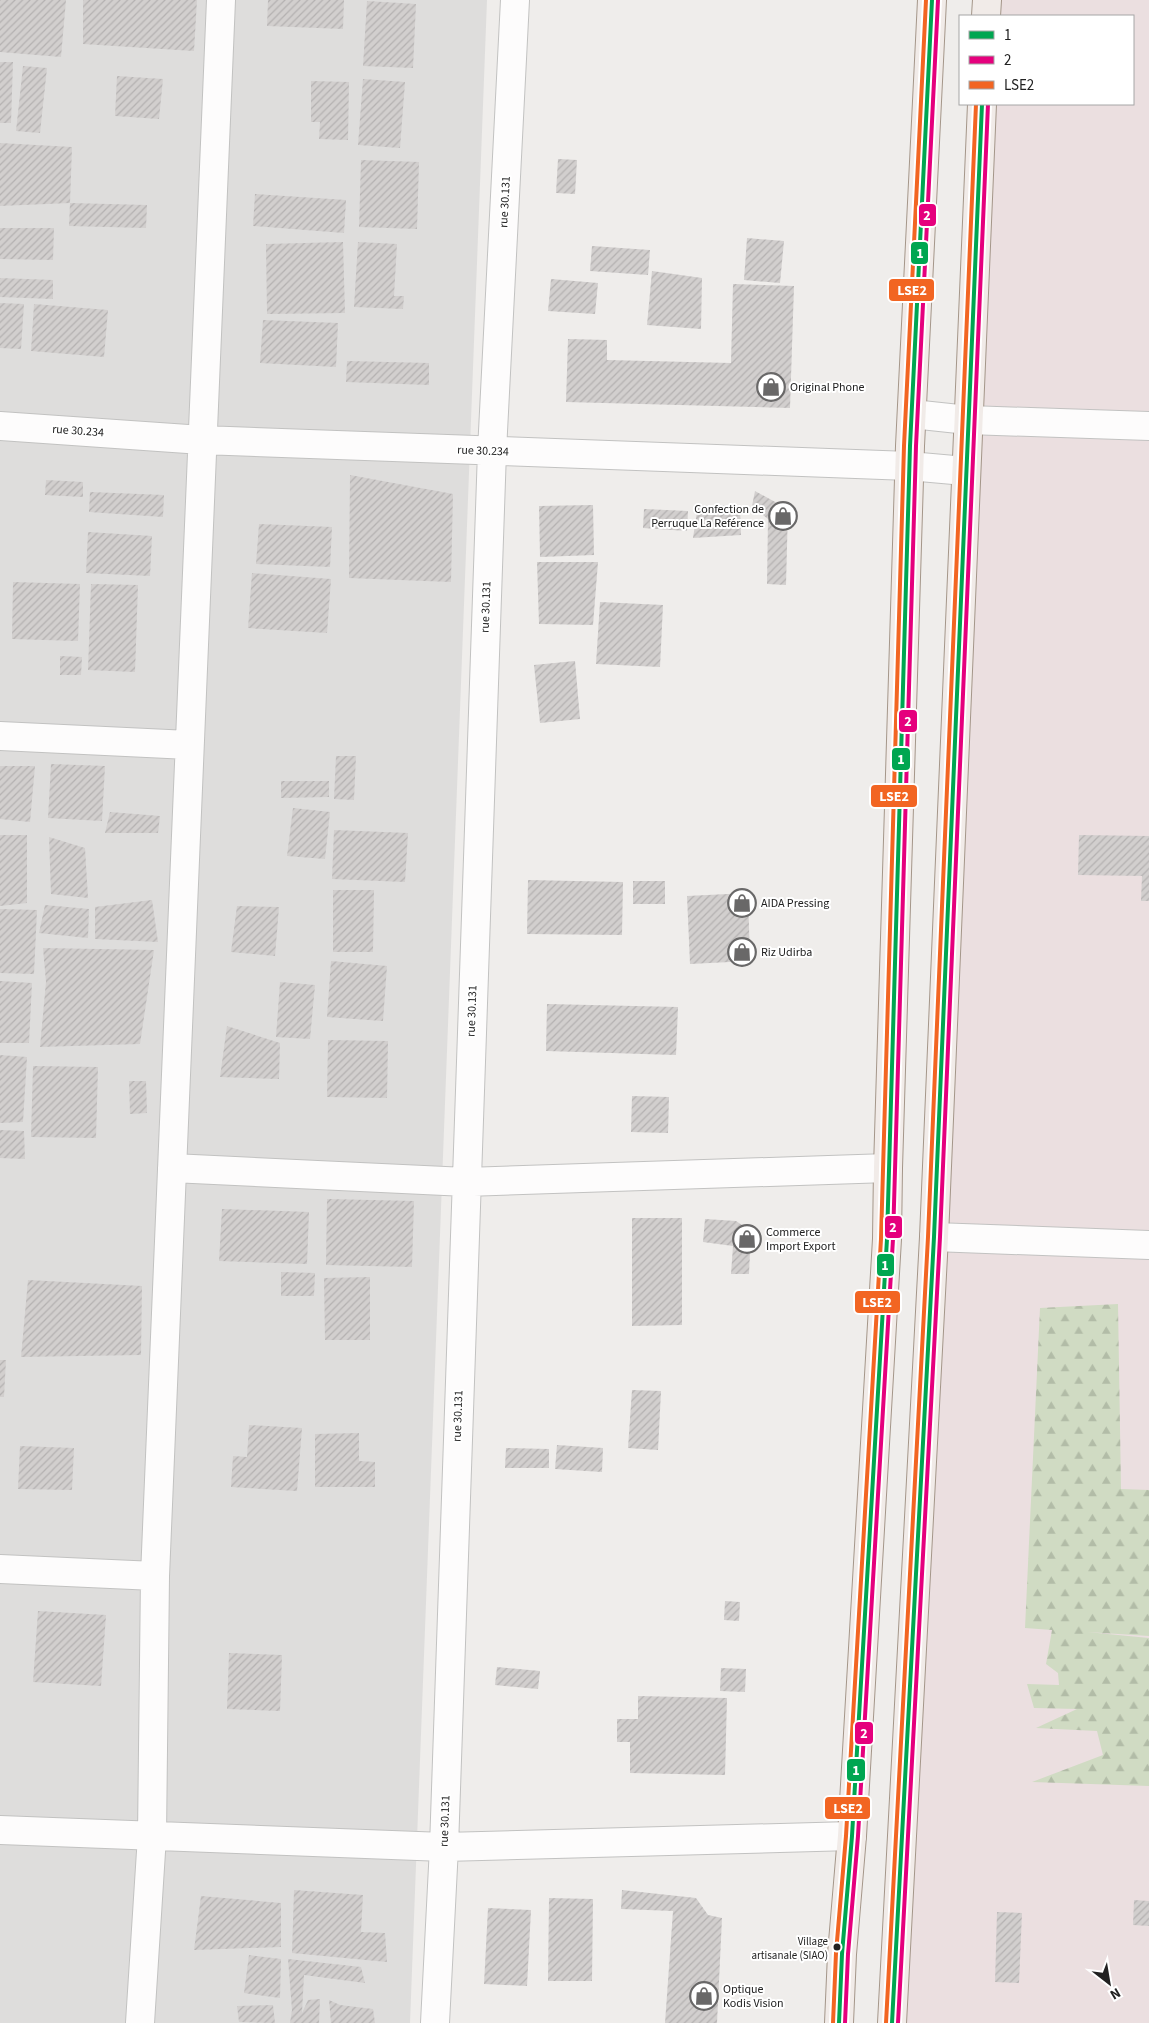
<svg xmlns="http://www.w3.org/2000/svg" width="1149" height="2023" viewBox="0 0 1149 2023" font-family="'Source Sans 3',sans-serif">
<defs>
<pattern id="forest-firs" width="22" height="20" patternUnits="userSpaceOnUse" patternTransform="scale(1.25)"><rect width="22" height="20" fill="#d0dbc3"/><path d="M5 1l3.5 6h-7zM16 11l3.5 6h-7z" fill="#b2bca7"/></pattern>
<pattern id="building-hatch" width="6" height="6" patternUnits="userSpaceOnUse" patternTransform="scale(1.25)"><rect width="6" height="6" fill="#d2cfce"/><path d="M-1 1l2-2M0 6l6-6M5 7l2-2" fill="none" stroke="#b4b1b1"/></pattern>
</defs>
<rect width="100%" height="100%" fill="#efedeb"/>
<path fill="#dedddc" d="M 0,0 L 487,0 L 410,2023 L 0,2023 Z"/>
<path fill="#ebdfe0" d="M 980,0 L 1149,0 L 1149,2023 L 892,2023 L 975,104 L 1133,104 L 1133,16 L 979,16 Z"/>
<path fill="url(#forest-firs)" d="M 1118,1304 L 1121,1489 L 1149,1490 L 1149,1636 L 1087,1632 L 1149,1638 L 1149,1786 L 1032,1782 L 1103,1755 L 1097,1731 L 1036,1728 L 1077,1709 L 1034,1708 L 1027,1684 L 1059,1685 L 1058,1673 L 1046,1664 L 1052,1630 L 1025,1628 L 1040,1308 Z"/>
<path fill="url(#building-hatch)" d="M 0,0 L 66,0 L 61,57 L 0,52 Z
M 83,0 L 197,0 L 194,51 L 83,44 Z
M 268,0 L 344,0 L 343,29 L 267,26 Z
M 367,1 L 416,4 L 413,68 L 363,66 Z
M 0,62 L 13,62 L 11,123 L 0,123 Z
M 23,66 L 47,68 L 40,133 L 16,131 Z
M 117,76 L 163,79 L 159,119 L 115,116 Z
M 363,79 L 405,82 L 400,148 L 358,145 Z
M 311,81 L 349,82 L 348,140 L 319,139 L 320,122 L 311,122 Z
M 0,143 L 72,147 L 70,203 L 147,205 L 146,228 L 69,226 L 70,203 L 0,206 Z
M 558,159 L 577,160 L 575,194 L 556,193 Z
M 361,160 L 419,162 L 417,229 L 359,227 Z
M 255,194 L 346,200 L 344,233 L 253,226 Z
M 0,228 L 54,228 L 53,260 L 0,259 Z
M 747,238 L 784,241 L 780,283 L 744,280 Z
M 343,242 L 345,313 L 267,314 L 266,244 Z
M 358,242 L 397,244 L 394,296 L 404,296 L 403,309 L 354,307 Z
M 592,246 L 650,250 L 648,275 L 590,271 Z
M 652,271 L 702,278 L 701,329 L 647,325 Z
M 0,278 L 53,280 L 53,299 L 0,297 Z
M 551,279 L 598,283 L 595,314 L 548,311 Z
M 733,284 L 794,286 L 790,408 L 566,402 L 568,339 L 607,340 L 607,360 L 731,363 Z
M 0,303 L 24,304 L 21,349 L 0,348 Z
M 34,304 L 108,310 L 104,357 L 31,351 Z
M 263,320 L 338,323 L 336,367 L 260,363 Z
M 347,361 L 429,363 L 429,385 L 346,382 Z
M 350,475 L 453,494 L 451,582 L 349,578 Z
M 46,480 L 83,482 L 83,497 L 45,495 Z
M 755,491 L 788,509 L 786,585 L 767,584 L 768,519 L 752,506 Z
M 90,492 L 164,495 L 163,517 L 89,512 Z
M 593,505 L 594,555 L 540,557 L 539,506 Z
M 698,505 L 740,506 L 741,535 L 693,538 Z
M 644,509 L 688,511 L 687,531 L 643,528 Z
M 259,524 L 332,527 L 330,567 L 256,564 Z
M 88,532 L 152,536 L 150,576 L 86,573 Z
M 537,562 L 598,562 L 593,625 L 539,624 Z
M 252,573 L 331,579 L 327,633 L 248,628 Z
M 13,582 L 80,584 L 78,641 L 12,639 Z
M 91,584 L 138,585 L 135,672 L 88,670 Z
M 600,602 L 663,605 L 660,667 L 596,664 Z
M 60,656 L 82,657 L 81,675 L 60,675 Z
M 575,661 L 580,719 L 540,723 L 534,665 Z
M 336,756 L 356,756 L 354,800 L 334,799 Z
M 51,764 L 105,766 L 102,821 L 48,818 Z
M 0,766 L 35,766 L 30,822 L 0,819 Z
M 281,781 L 329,781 L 329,797 L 281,798 Z
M 293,808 L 330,812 L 325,859 L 287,856 Z
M 110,812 L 160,816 L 158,833 L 105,833 Z
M 334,830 L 408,833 L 405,882 L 332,879 Z
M 0,835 L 27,835 L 27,903 L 0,906 Z
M 1079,835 L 1149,836 L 1149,901 L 1141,901 L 1142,876 L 1078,875 Z
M 49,837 L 85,848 L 88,898 L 51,894 Z
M 528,880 L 623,882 L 622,935 L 527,934 Z
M 633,881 L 665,881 L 665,904 L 633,904 Z
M 333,890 L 374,890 L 373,952 L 333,952 Z
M 748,893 L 750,961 L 690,964 L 687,896 Z
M 152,900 L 158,942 L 95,939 L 95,907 Z
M 45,905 L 89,909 L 88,938 L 39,933 Z
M 237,906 L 279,907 L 275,956 L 231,952 Z
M 0,909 L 37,910 L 34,974 L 0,973 Z
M 43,948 L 154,950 L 140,1044 L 40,1047 L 46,982 Z
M 331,961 L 387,966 L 383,1021 L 327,1017 Z
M 0,981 L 32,983 L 29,1043 L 0,1043 Z
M 280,982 L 315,985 L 310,1039 L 276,1037 Z
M 547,1004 L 678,1007 L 676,1055 L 546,1051 Z
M 227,1026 L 280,1043 L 279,1079 L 220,1077 Z
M 328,1040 L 388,1041 L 387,1098 L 327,1097 Z
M 0,1055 L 27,1057 L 23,1122 L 0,1123 Z
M 33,1066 L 98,1067 L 96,1138 L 31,1137 Z
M 129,1081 L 146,1081 L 147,1113 L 130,1114 Z
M 632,1096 L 669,1097 L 668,1133 L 631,1132 Z
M 0,1130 L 24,1131 L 25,1159 L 0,1158 Z
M 327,1199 L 414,1201 L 412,1267 L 326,1265 Z
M 222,1209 L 309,1212 L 307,1264 L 219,1261 Z
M 632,1218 L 682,1218 L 682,1325 L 632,1326 Z
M 705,1219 L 736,1221 L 751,1231 L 749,1274 L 731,1274 L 733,1246 L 703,1242 Z
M 281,1272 L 315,1273 L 314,1296 L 281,1296 Z
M 370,1277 L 370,1340 L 325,1340 L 324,1278 Z
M 28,1280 L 142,1286 L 141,1355 L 21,1357 Z
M 0,1360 L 6,1360 L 4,1397 L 0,1397 Z
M 632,1390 L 661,1391 L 658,1450 L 628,1448 Z
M 249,1425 L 302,1428 L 297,1491 L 231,1487 L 233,1456 L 247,1457 Z
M 359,1433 L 359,1461 L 375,1462 L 375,1487 L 315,1487 L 315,1434 Z
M 557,1445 L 603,1448 L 602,1472 L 555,1469 Z
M 20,1446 L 74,1448 L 72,1490 L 18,1489 Z
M 506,1448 L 549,1449 L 549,1468 L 505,1468 Z
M 725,1601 L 740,1602 L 739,1621 L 724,1620 Z
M 38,1611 L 106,1615 L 101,1686 L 33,1682 Z
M 229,1653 L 282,1655 L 280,1711 L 227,1709 Z
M 497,1667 L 540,1671 L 538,1689 L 495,1685 Z
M 721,1668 L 746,1669 L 745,1692 L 720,1691 Z
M 638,1696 L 727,1698 L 725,1775 L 630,1773 L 630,1742 L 617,1742 L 617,1719 L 638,1719 Z
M 294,1890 L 363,1895 L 361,1932 L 385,1933 L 387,1962 L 292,1953 Z
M 622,1890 L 696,1898 L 708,1915 L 722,1918 L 717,2023 L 665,2023 L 673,1911 L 621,1909 Z
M 201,1896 L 281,1903 L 281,1947 L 194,1950 Z
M 549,1898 L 593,1899 L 592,1981 L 548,1981 Z
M 1134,1900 L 1149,1901 L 1149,1926 L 1133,1925 Z
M 488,1908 L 531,1910 L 527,1986 L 484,1984 Z
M 997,1912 L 1022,1913 L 1019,1983 L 995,1982 Z
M 249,1955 L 281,1959 L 280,1998 L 244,1993 Z
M 288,1959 L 361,1967 L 365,1983 L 304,1975 L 302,2013 L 308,2000 L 320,1999 L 319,2023 L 290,2023 L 292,2010 Z
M 329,2000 L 340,2005 L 373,2009 L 375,2023 L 331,2023 Z
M 273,2005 L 275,2023 L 239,2022 L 237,2006 Z"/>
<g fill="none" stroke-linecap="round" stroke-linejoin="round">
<defs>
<path id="street" d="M 912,414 L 968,420 L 1149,426
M 0,426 L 202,440 L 909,466 L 965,471
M 0,736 L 189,745
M 172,1168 L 466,1182 L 888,1168
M 934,1237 L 1149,1245
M 0,1569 L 155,1576
M 0,1830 L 444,1847 L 852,1836
M 140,2023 L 152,1836 L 155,1576 L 221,0
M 435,2023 L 444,1847 L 492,451 L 515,0"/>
<path id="primary" d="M 986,16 L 987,0
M 839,2023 L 842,1954 L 852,1836 L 887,1239 L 888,1168 L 910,446 L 932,0
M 892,2023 L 934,1237 L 982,104"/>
</defs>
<use href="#street" stroke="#c2c2c1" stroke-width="30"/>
<use href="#primary" stroke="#a49689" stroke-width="30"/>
<use href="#street" stroke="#fdfcfc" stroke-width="28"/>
<use href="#primary" stroke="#f1ebe8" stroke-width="28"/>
<defs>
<path id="bus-1" d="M 839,2023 L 842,1954 L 852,1836 L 887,1239 L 910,446 L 932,0
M 892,2023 L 934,1237 L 982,104"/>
<path id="bus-2" d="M 845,2023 L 848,1954 L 858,1836 L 893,1239 L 916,446 L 938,0
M 898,2023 L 940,1237 L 988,104"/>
<path id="bus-3" d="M 833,2023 L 836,1953 L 846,1836 L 881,1239 L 904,446 L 926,0
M 886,2023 L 928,1237 L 976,104"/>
</defs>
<use href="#bus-1" stroke="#fff" stroke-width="8"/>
<use href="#bus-2" stroke="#fff" stroke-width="8"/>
<use href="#bus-3" stroke="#fff" stroke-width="8"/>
<use href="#bus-1" stroke="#00a651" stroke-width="4"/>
<use href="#bus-2" stroke="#e5007d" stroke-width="4"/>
<use href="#bus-3" stroke="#f26522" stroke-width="4"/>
</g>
<defs>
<symbol id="shop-ring" viewBox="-11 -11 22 22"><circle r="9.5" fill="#fff" stroke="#696868" stroke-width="1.5"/><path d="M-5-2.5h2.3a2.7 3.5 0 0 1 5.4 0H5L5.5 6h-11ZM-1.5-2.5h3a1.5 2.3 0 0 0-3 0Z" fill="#696868"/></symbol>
</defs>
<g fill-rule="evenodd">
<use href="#shop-ring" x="755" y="371" width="32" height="32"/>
<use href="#shop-ring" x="767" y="500" width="32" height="32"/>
<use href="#shop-ring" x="726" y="887" width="32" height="32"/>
<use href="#shop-ring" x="726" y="936" width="32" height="32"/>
<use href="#shop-ring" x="731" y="1223" width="32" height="32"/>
<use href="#shop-ring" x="688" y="1980" width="32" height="32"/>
</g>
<circle fill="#212121" stroke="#fff" stroke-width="2" cx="837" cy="1947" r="4.5"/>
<g text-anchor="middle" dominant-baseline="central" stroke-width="4" stroke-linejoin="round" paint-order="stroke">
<g font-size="11" fill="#212121" stroke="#fff" text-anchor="end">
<text x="828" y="1941">Village<tspan x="828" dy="14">artisanale (SIAO)</tspan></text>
</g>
<g font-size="12" fill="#212121" stroke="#fff">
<text transform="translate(505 202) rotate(-87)">rue 30.131</text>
<text transform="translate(78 431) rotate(4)">rue 30.234</text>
<text transform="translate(483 451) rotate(2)">rue 30.234</text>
<text transform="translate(486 607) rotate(-88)">rue 30.131</text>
<text transform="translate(472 1011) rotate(-88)">rue 30.131</text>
<text transform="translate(458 1416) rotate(-88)">rue 30.131</text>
<text transform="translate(445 1821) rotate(-88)">rue 30.131</text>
</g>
<g font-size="12" fill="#212121" stroke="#fff" text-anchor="start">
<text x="790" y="387">Original Phone</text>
<text x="764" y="509" text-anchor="end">Confection de<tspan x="764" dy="14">Perruque La Reférence</tspan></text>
<text x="761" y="903">AIDA Pressing</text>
<text x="761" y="952">Riz Udirba</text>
<text x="766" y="1232">Commerce<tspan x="766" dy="14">Import Export</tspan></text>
<text x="723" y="1989">Optique<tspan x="723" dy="14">Kodis Vision</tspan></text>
</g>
</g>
<g stroke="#fff" stroke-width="2">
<rect x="918" y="203" width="19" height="24" rx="5" fill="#e5007d"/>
<rect x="910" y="241" width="19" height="24" rx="5" fill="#00a651"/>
<rect x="888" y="278" width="47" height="24" rx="5" fill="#f26522"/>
<rect x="898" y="709" width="20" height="24" rx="5" fill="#e5007d"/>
<rect x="891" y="747" width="20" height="24" rx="5" fill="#00a651"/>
<rect x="870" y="784" width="48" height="24" rx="5" fill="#f26522"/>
<rect x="884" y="1215" width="19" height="24" rx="5" fill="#e5007d"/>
<rect x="876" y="1253" width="19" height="24" rx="5" fill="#00a651"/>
<rect x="854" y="1290" width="47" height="24" rx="5" fill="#f26522"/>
<rect x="854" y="1721" width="20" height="24" rx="5" fill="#e5007d"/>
<rect x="846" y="1758" width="20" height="24" rx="5" fill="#00a651"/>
<rect x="824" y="1796" width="47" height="24" rx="5" fill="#f26522"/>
</g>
<g font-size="14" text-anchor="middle" font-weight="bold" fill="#fff">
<text x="927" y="220">2</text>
<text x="920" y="258">1</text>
<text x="912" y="295">LSE2</text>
<text x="908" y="726">2</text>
<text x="901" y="764">1</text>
<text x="894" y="801">LSE2</text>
<text x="893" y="1232">2</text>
<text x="885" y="1270">1</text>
<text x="877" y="1307">LSE2</text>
<text x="864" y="1738">2</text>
<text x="856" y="1775">1</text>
<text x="848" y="1813">LSE2</text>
</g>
<rect x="959" y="15" width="175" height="90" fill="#ffffff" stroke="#a6a6a6"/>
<rect x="969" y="31" width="25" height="8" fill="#00a651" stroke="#a6a6a6"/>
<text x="1004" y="40" font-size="15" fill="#212121">1</text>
<rect x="969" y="56" width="25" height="8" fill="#e5007d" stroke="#a6a6a6"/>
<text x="1004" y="65" font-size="15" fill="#212121">2</text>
<rect x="969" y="81" width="25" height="8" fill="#f26522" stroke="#a6a6a6"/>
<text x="1004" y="90" font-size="15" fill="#212121">LSE2</text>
<g transform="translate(1109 1983) rotate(149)" stroke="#ffffff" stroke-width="4" paint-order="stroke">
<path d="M0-4L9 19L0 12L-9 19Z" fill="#212121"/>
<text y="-8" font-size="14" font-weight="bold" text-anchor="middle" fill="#212121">N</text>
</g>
</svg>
